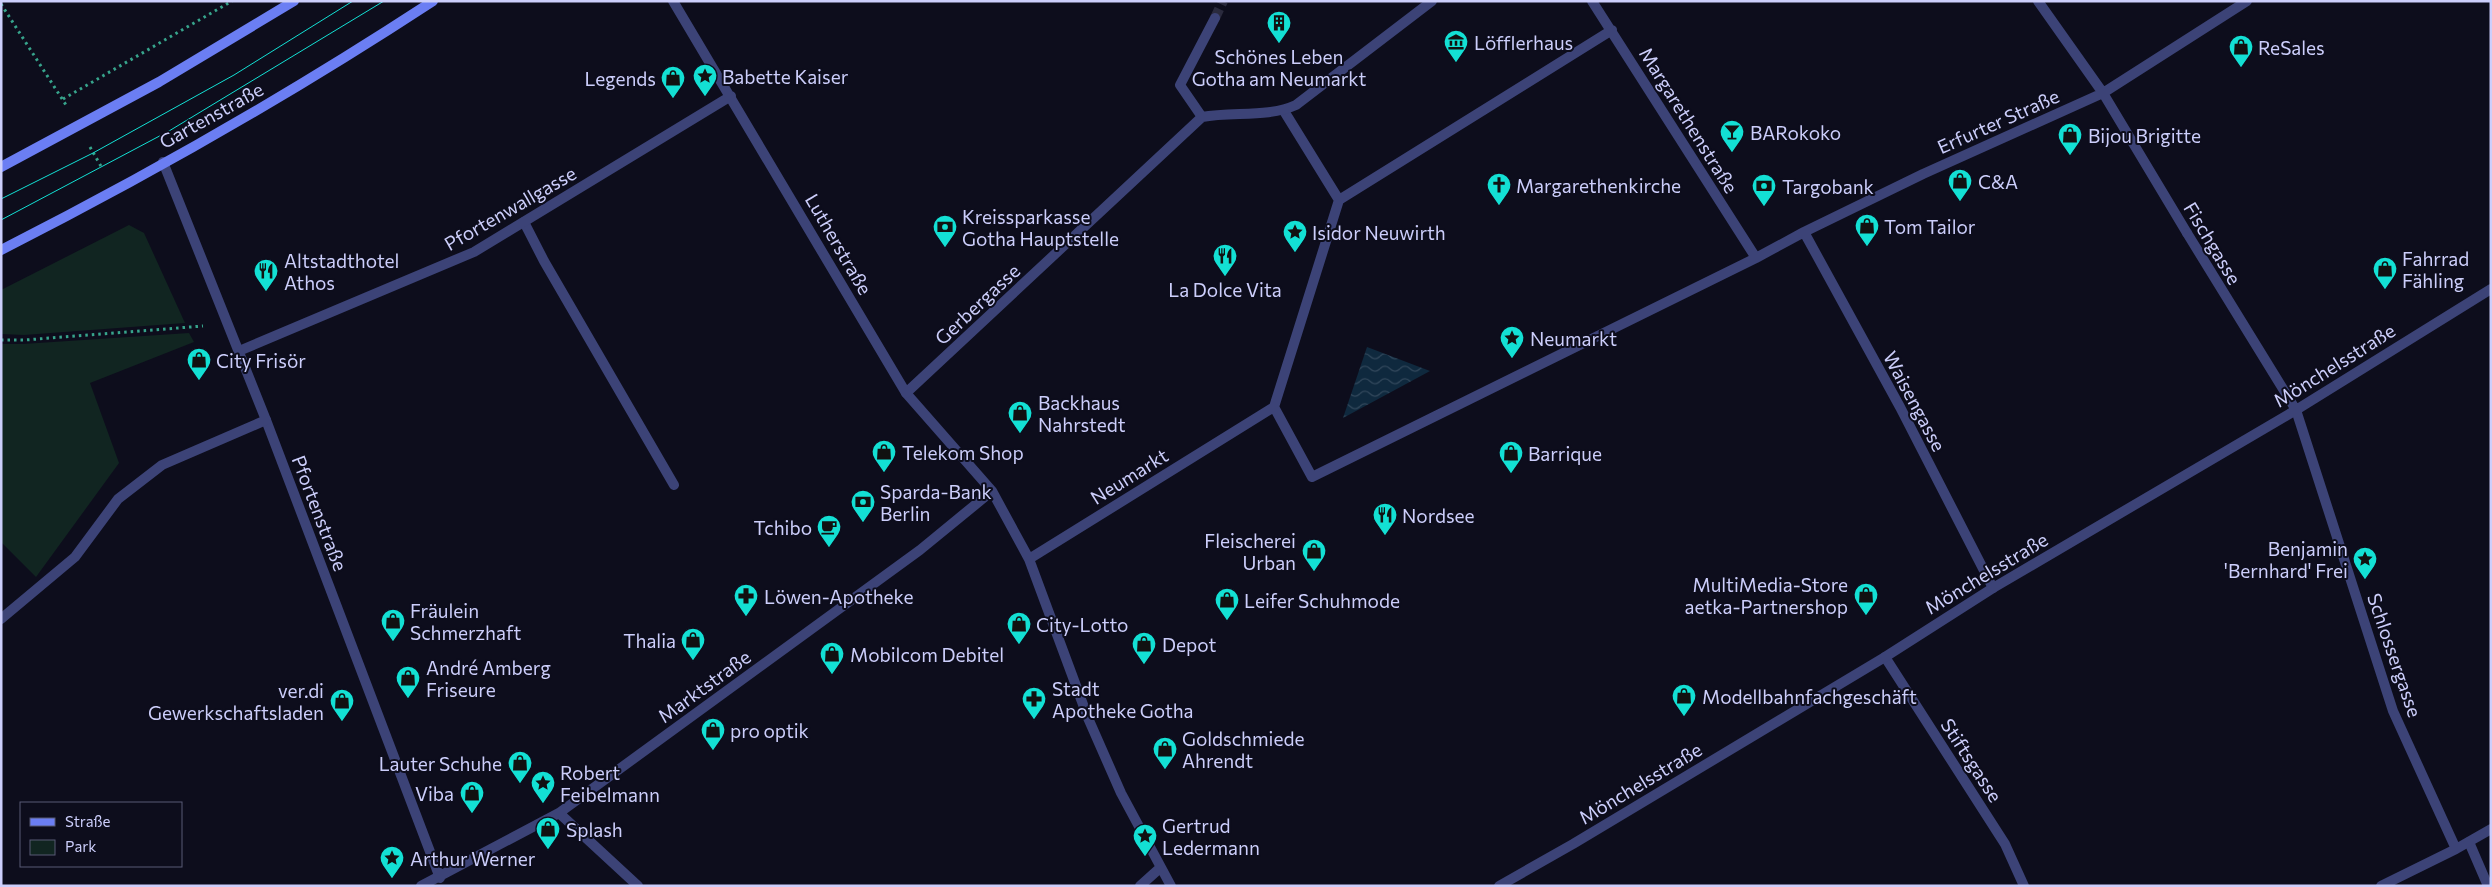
<svg xmlns="http://www.w3.org/2000/svg" width="2492" height="887" viewBox="0 0 2492 887" font-family="Commissioner,sans-serif">
<defs>
<pattern id="water-waves" width="16" height="10" patternUnits="userSpaceOnUse" patternTransform="scale(1.25)"><rect width="16" height="10" fill="#0f293e"/><path d="M0 5q4-4 8 0t8 0" fill="none" stroke="#31475b"/></pattern>
</defs>
<rect width="100%" height="100%" fill="#0d0d1c"/>
<path fill="#112521" d="M 129,225 L 144,233 L 185,323 L 24,335 L 1,334 L 1,290 Z
M 189,333 L 194,342 L 90,383 L 119,463 L 36,577 L 1,542 L 1,344 L 23,344 Z"/>
<path fill="url(#water-waves)" d="M 1367,347 L 1430,371 L 1343,418 Z"/>
<g fill="none" stroke-linecap="round" stroke-linejoin="round">
<path stroke="#2a2a3d" stroke-width="10" stroke-dasharray="10 5" stroke-linecap="butt" d="M 1215,18 L 1223,1"/>
<path stroke="#37a48c" stroke-width="3" stroke-dasharray="2.5 4" stroke-linecap="butt" d="M 1,4 L 66,105
M 63,99 L 232,1
M 90,147 L 102,168
M 1,340 L 25,340 L 203,326"/>
<path stroke="#3c4377" stroke-width="10" d="M 524,222 L 544,261 L 674,485"/>
<path stroke="#3c4377" stroke-width="10" d="M 1592,1 L 1756,258
M 2038,1 L 2103,93 L 2187,233
M 1284,111 L 1339,200
M 1804,232 L 1900,407 L 1993,588
M 906,393 L 992,491 L 1029,559 L 1088,718 L 1121,793 L 1171,886
M 1274,407 L 1339,200 L 1612,30
M 266,420 L 440,878
M 1029,559 L 1274,407 L 1312,477 L 1756,258 L 1804,232 L 1923,174 L 2103,93 L 2247,1
M 1885,657 L 2005,844 L 2024,886
M 559,813 L 638,886
M 2469,842 L 2488,886
M 421,886 L 559,813 L 920,550 L 992,491
M 1140,886 L 1160,868"/>
<path stroke="#3c4377" stroke-width="10" d="M 673,1 L 906,393 L 1202,117
M 1202,117 C 1233,111 1267,118 1296,105 L 1432,1
M 1202,117 L 1180,85 L 1215,18
M 2187,233 L 2296,410 L 2393,711 L 2456,849
M 239,351 L 474,252 L 731,96
M 1,619 L 75,557 L 118,499 L 162,465 L 266,420 L 163,162
M 1499,886 L 1573,844 L 1885,657 L 1993,588 L 2296,410 L 2491,289
M 2381,886 L 2456,849 L 2491,829"/>
<path stroke="#6b7ef3" stroke-width="10" d="M 1,167 L 159,82 L 294,1
M 1,250 C 149,175 294,92 433,1"/>
<path stroke="#13e0d4" stroke-width="1" d="M 1,199 L 93,153 L 234,75 L 353,1
M 1,220 L 169,131 L 384,1"/>
</g>
<defs>
<symbol id="building-pin" viewBox="-11 -11 22 30"><path d="M0 17L-7.5 6A9.5 9.5 0 1 1 7.5 6Z" fill="#13e0d4" stroke="#0d0d1c"/><path d="M-4-6H4V6H1V3H-1V6H-4ZM-2.5-4.3h1.7v1.8h-1.7ZM.8-4.3h1.7v1.8H.8ZM-2.5-1h1.7V.8h-1.7ZM.8-1h1.7V.8H.8Z" fill="#111"/></symbol>
<symbol id="museum-pin" viewBox="-11 -11 22 30"><path d="M0 17L-7.5 6A9.5 9.5 0 1 1 7.5 6Z" fill="#13e0d4" stroke="#0d0d1c"/><path d="M0-6L6-3V-2H-6V-3ZM-5-1h2V3h-2ZM-1-1h2V3h-2ZM3-1h2V3H3ZM-6 4H6V6H-6Z" fill="#111"/></symbol>
<symbol id="shop-pin" viewBox="-11 -11 22 30"><path d="M0 17L-7.5 6A9.5 9.5 0 1 1 7.5 6Z" fill="#13e0d4" stroke="#0d0d1c"/><path d="M-5-2.5h2.3a2.7 3.5 0 0 1 5.4 0H5L5.5 6h-11ZM-1.5-2.5h3a1.5 2.3 0 0 0-3 0Z" fill="#111"/></symbol>
<symbol id="sight-pin" viewBox="-11 -11 22 30"><path d="M0 17L-7.5 6A9.5 9.5 0 1 1 7.5 6Z" fill="#13e0d4" stroke="#0d0d1c"/><path d="M0-6L1.8-2.2L6-1.7L2.9 1.2L3.7 5.4L0 3.3L-3.7 5.4L-2.9 1.2L-6-1.7L-1.8-2.2Z" fill="#111"/></symbol>
<symbol id="bar-pin" viewBox="-11 -11 22 30"><path d="M0 17L-7.5 6A9.5 9.5 0 1 1 7.5 6Z" fill="#13e0d4" stroke="#0d0d1c"/><path d="M-6-5H6L.8 .8V4.5H3.5V6h-7V4.5H-.8V.8Z" fill="#111"/></symbol>
<symbol id="church-pin" viewBox="-11 -11 22 30"><path d="M0 17L-7.5 6A9.5 9.5 0 1 1 7.5 6Z" fill="#13e0d4" stroke="#0d0d1c"/><path d="M-1.2-6h2.4v3.5h3.3v2.4h-3.3V6h-2.4V-.1h-3.3v-2.4h3.3Z" fill="#111"/></symbol>
<symbol id="bank-pin" viewBox="-11 -11 22 30"><path d="M0 17L-7.5 6A9.5 9.5 0 1 1 7.5 6Z" fill="#13e0d4" stroke="#0d0d1c"/><path d="M-6-4H6V4H-6ZM0-2.3a2.3 2.3 0 1 0 0 4.6a2.3 2.3 0 1 0 0-4.6Z" fill="#111"/></symbol>
<symbol id="restaurant-pin" viewBox="-11 -11 22 30"><path d="M0 17L-7.5 6A9.5 9.5 0 1 1 7.5 6Z" fill="#13e0d4" stroke="#0d0d1c"/><path d="M-5-6h1v4h1v-4h1v4h1v-4h1v5L-1.5 .5V6h-2V.5L-5-1ZM5-6V6H3V1.5H1.5Q1.5-4 5-6Z" fill="#111"/></symbol>
<symbol id="cafe-pin" viewBox="-11 -11 22 30"><path d="M0 17L-7.5 6A9.5 9.5 0 1 1 7.5 6Z" fill="#13e0d4" stroke="#0d0d1c"/><path d="M-5.5-4.5H6V0H3Q3 3.5 0 3.5H-2.5Q-5.5 3.5-5.5 0ZM3-3.2v2h1.7v-2ZM-6 4.5H4V6H-6Z" fill="#111"/></symbol>
<symbol id="pharmacy-pin" viewBox="-11 -11 22 30"><path d="M0 17L-7.5 6A9.5 9.5 0 1 1 7.5 6Z" fill="#13e0d4" stroke="#0d0d1c"/><path d="M-2-6h4v4h4v4h-4v4h-4v-4h-4v-4h4Z" fill="#111"/></symbol>
</defs>
<g fill-rule="evenodd">
<use href="#building-pin" x="1265" y="9" width="28" height="38"/>
<use href="#museum-pin" x="1442" y="28" width="28" height="38"/>
<use href="#shop-pin" x="2227" y="33" width="28" height="38"/>
<use href="#sight-pin" x="691" y="62" width="28" height="38"/>
<use href="#shop-pin" x="659" y="64" width="28" height="38"/>
<use href="#bar-pin" x="1718" y="118" width="28" height="38"/>
<use href="#shop-pin" x="2056" y="121" width="28" height="38"/>
<use href="#shop-pin" x="1946" y="167" width="28" height="38"/>
<use href="#church-pin" x="1485" y="171" width="28" height="38"/>
<use href="#bank-pin" x="1750" y="172" width="28" height="38"/>
<use href="#shop-pin" x="1853" y="212" width="28" height="38"/>
<use href="#bank-pin" x="931" y="213" width="28" height="38"/>
<use href="#sight-pin" x="1281" y="218" width="28" height="38"/>
<use href="#restaurant-pin" x="1211" y="242" width="28" height="38"/>
<use href="#shop-pin" x="2371" y="255" width="28" height="38"/>
<use href="#restaurant-pin" x="252" y="257" width="28" height="38"/>
<use href="#sight-pin" x="1498" y="324" width="28" height="38"/>
<use href="#shop-pin" x="185" y="346" width="28" height="38"/>
<use href="#shop-pin" x="1006" y="399" width="28" height="38"/>
<use href="#shop-pin" x="870" y="438" width="28" height="38"/>
<use href="#shop-pin" x="1497" y="439" width="28" height="38"/>
<use href="#bank-pin" x="849" y="488" width="28" height="38"/>
<use href="#restaurant-pin" x="1371" y="501" width="28" height="38"/>
<use href="#cafe-pin" x="815" y="513" width="28" height="38"/>
<use href="#shop-pin" x="1300" y="537" width="28" height="38"/>
<use href="#sight-pin" x="2351" y="545" width="28" height="38"/>
<use href="#shop-pin" x="1852" y="581" width="28" height="38"/>
<use href="#pharmacy-pin" x="732" y="582" width="28" height="38"/>
<use href="#shop-pin" x="1213" y="586" width="28" height="38"/>
<use href="#shop-pin" x="379" y="607" width="28" height="38"/>
<use href="#shop-pin" x="1005" y="610" width="28" height="38"/>
<use href="#shop-pin" x="679" y="626" width="28" height="38"/>
<use href="#shop-pin" x="1130" y="630" width="28" height="38"/>
<use href="#shop-pin" x="818" y="640" width="28" height="38"/>
<use href="#shop-pin" x="394" y="664" width="28" height="38"/>
<use href="#shop-pin" x="1670" y="682" width="28" height="38"/>
<use href="#pharmacy-pin" x="1020" y="685" width="28" height="38"/>
<use href="#shop-pin" x="328" y="687" width="28" height="38"/>
<use href="#shop-pin" x="699" y="716" width="28" height="38"/>
<use href="#shop-pin" x="1151" y="735" width="28" height="38"/>
<use href="#shop-pin" x="506" y="749" width="28" height="38"/>
<use href="#sight-pin" x="529" y="769" width="28" height="38"/>
<use href="#shop-pin" x="458" y="779" width="28" height="38"/>
<use href="#shop-pin" x="534" y="815" width="28" height="38"/>
<use href="#sight-pin" x="1131" y="822" width="28" height="38"/>
<use href="#sight-pin" x="378" y="844" width="28" height="38"/>
</g>
<g text-anchor="middle" dominant-baseline="central" stroke-width="4" stroke-linejoin="round" paint-order="stroke">
<g font-size="19" fill="#cccefb" stroke="#0d0d1c" text-anchor="start">
<text x="1474" y="42">Löfflerhaus</text>
<text x="2258" y="47">ReSales</text>
<text x="1279" y="56" text-anchor="middle">Schönes Leben<tspan x="1279" dy="22">Gotha am Neumarkt</tspan></text>
<text x="722" y="76">Babette Kaiser</text>
<text x="656" y="78" text-anchor="end">Legends</text>
<text x="1750" y="132">BARokoko</text>
<text x="2088" y="135">Bijou Brigitte</text>
<text x="1978" y="181">C&amp;A</text>
<text x="1516" y="185">Margarethenkirche</text>
<text x="1782" y="186">Targobank</text>
<text x="962" y="216">Kreissparkasse<tspan x="962" dy="22">Gotha Hauptstelle</tspan></text>
<text x="1884" y="226">Tom Tailor</text>
<text x="1312" y="232">Isidor Neuwirth</text>
<text x="2402" y="258">Fahrrad<tspan x="2402" dy="22">Fähling</tspan></text>
<text x="284" y="260">Altstadthotel<tspan x="284" dy="22">Athos</tspan></text>
<text x="1225" y="289" text-anchor="middle">La Dolce Vita</text>
<text x="1530" y="338">Neumarkt</text>
<text x="216" y="360">City Frisör</text>
<text x="1038" y="402">Backhaus<tspan x="1038" dy="22">Nahrstedt</tspan></text>
<text x="902" y="452">Telekom Shop</text>
<text x="1528" y="453">Barrique</text>
<text x="880" y="491">Sparda-Bank<tspan x="880" dy="22">Berlin</tspan></text>
<text x="1402" y="515">Nordsee</text>
<text x="812" y="527" text-anchor="end">Tchibo</text>
<text x="1296" y="540" text-anchor="end">Fleischerei<tspan x="1296" dy="22">Urban</tspan></text>
<text x="2348" y="548" text-anchor="end">Benjamin<tspan x="2348" dy="22">'Bernhard' Frei</tspan></text>
<text x="1848" y="584" text-anchor="end">MultiMedia-Store<tspan x="1848" dy="22">aetka-Partnershop</tspan></text>
<text x="764" y="596">Löwen-Apotheke</text>
<text x="1244" y="600">Leifer Schuhmode</text>
<text x="410" y="610">Fräulein<tspan x="410" dy="22">Schmerzhaft</tspan></text>
<text x="1036" y="624">City-Lotto</text>
<text x="676" y="640" text-anchor="end">Thalia</text>
<text x="1162" y="644">Depot</text>
<text x="850" y="654">Mobilcom Debitel</text>
<text x="426" y="667">André Amberg<tspan x="426" dy="22">Friseure</tspan></text>
<text x="1052" y="688">Stadt<tspan x="1052" dy="22">Apotheke Gotha</tspan></text>
<text x="324" y="690" text-anchor="end">ver.di<tspan x="324" dy="22">Gewerkschaftsladen</tspan></text>
<text x="1702" y="696">Modellbahnfachgeschäft</text>
<text x="730" y="730">pro optik</text>
<text x="1182" y="738">Goldschmiede<tspan x="1182" dy="22">Ahrendt</tspan></text>
<text x="502" y="763" text-anchor="end">Lauter Schuhe</text>
<text x="560" y="772">Robert<tspan x="560" dy="22">Feibelmann</tspan></text>
<text x="454" y="793" text-anchor="end">Viba</text>
<text x="1162" y="825">Gertrud<tspan x="1162" dy="22">Ledermann</tspan></text>
<text x="566" y="829">Splash</text>
<text x="410" y="858">Arthur Werner</text>
</g>
<g font-size="19" fill="#cccefb" stroke="#0d0d1c">
<text transform="translate(211 115) rotate(-29)">Gartenstraße</text>
<text transform="translate(1689 120) rotate(58)">Margarethenstraße</text>
<text transform="translate(1998 121) rotate(-24)">Erfurter Straße</text>
<text transform="translate(510 208) rotate(-30)">Pfortenwallgasse</text>
<text transform="translate(2213 243) rotate(59)">Fischgasse</text>
<text transform="translate(839 244) rotate(60)">Lutherstraße</text>
<text transform="translate(977 304) rotate(-43)">Gerbergasse</text>
<text transform="translate(2334 365) rotate(-32)">Mönchelsstraße</text>
<text transform="translate(1915 401) rotate(62)">Waisengasse</text>
<text transform="translate(1129 476) rotate(-32)">Neumarkt</text>
<text transform="translate(320 513) rotate(69)">Pfortenstraße</text>
<text transform="translate(1986 573) rotate(-31)">Mönchelsstraße</text>
<text transform="translate(2395 655) rotate(71)">Schlossergasse</text>
<text transform="translate(704 686) rotate(-36)">Marktstraße</text>
<text transform="translate(1972 760) rotate(57)">Stiftsgasse</text>
<text transform="translate(1640 783) rotate(-31)">Mönchelsstraße</text>
</g>
</g>
<rect width="2492" height="887" fill="none" stroke="#cccefb" stroke-width="5"/>
<rect x="20" y="802" width="162" height="65" fill="#0d0d1c" stroke="#595a75"/>
<rect x="30" y="818" width="25" height="8" fill="#6b7ef3" stroke="#595a75"/>
<text x="65" y="827" font-size="15" fill="#cccefb">Straße</text>
<rect x="30" y="840" width="25" height="15" fill="#112521" stroke="#595a75"/>
<text x="65" y="852" font-size="15" fill="#cccefb">Park</text>
</svg>
